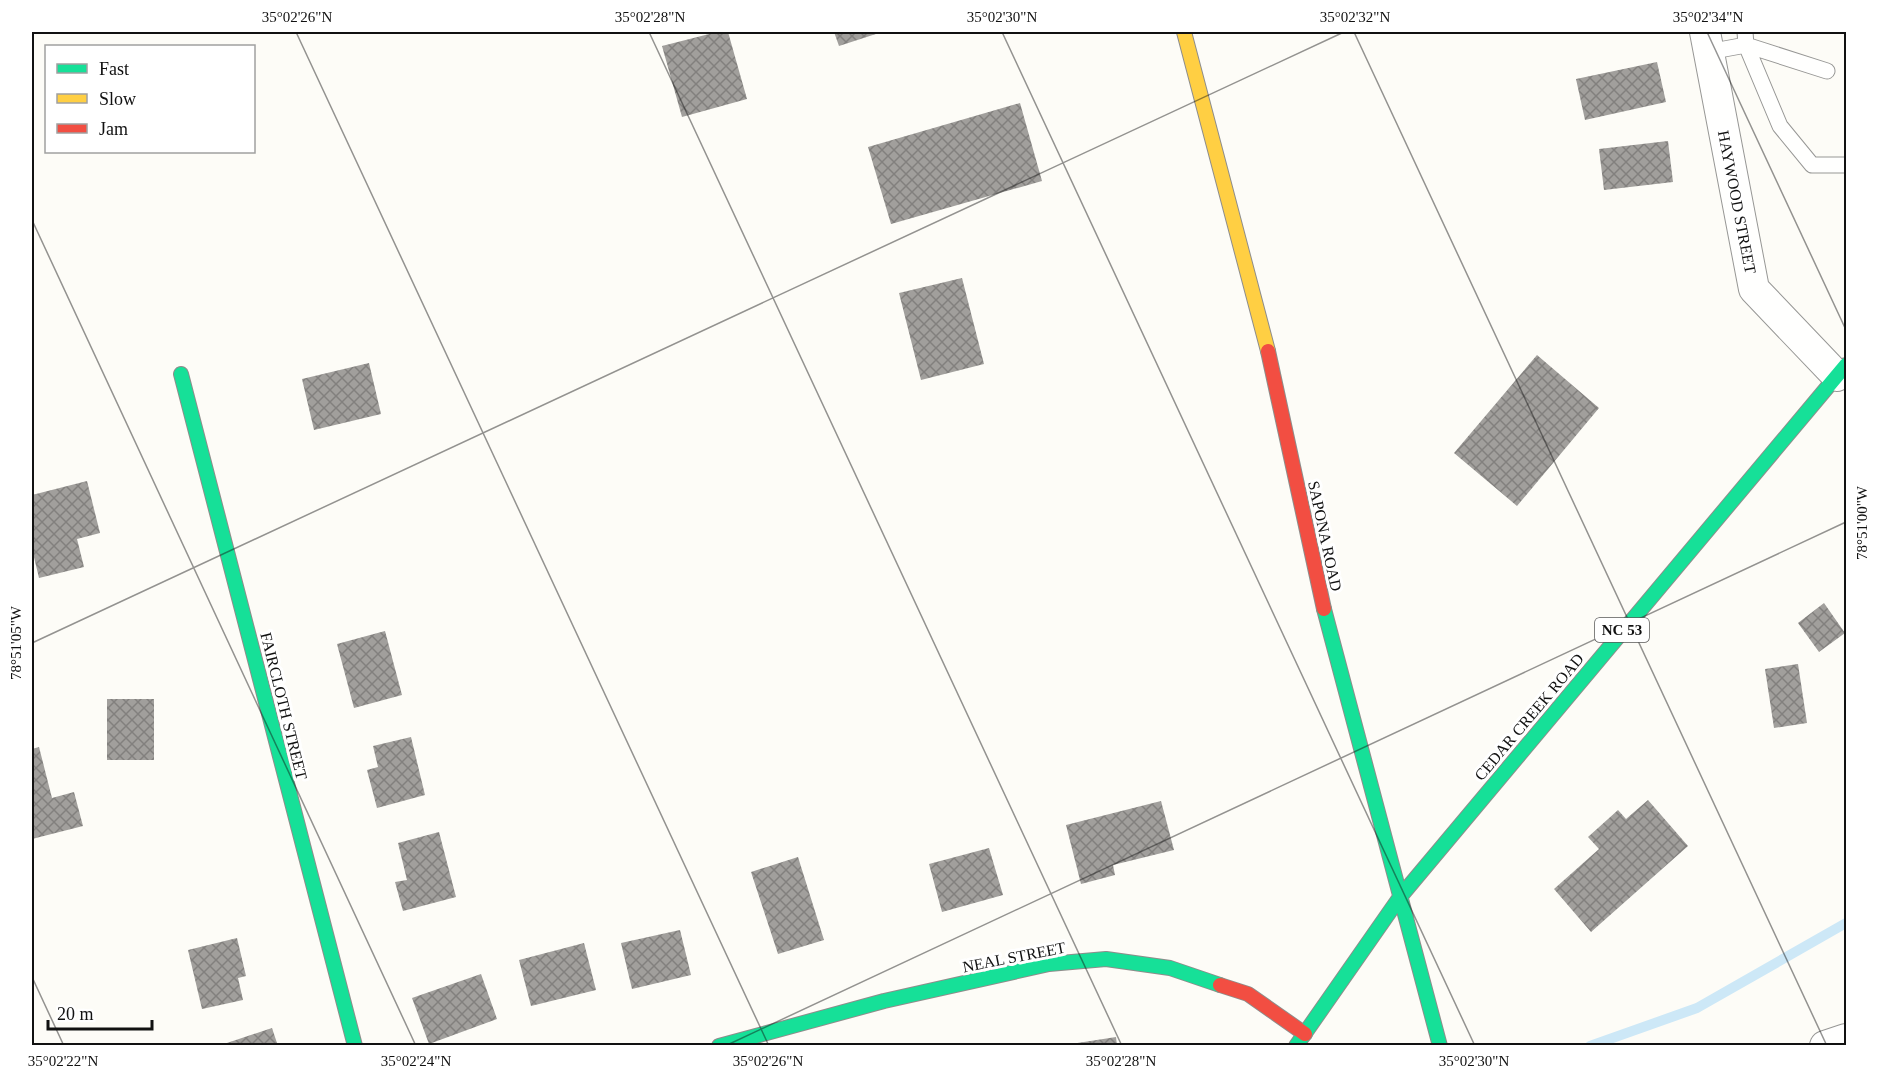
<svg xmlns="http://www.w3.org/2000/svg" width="1878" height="1077" viewBox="0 0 1878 1077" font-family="Georgia,serif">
<defs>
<pattern id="building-cross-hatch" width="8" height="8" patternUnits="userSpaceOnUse" patternTransform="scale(1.5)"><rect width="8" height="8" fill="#a19f9c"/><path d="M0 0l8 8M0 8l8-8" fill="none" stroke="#82807e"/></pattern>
</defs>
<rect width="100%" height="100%" fill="#fdfcf7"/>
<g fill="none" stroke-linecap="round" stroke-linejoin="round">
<path stroke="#cde8f7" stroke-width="10" d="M 1590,1046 L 1697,1008 L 1846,923"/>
</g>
<path fill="url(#building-cross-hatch)" d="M 717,32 L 728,32 L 747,99 L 682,117 L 662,46 Z
M 834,32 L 882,32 L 839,46 Z
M 1657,62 L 1666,102 L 1585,120 L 1576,79 Z
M 1020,103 L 1042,181 L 891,224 L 868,147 Z
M 1668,141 L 1673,182 L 1604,190 L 1599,149 Z
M 962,278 L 984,364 L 921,380 L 899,293 Z
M 1537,355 L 1599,408 L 1517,506 L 1454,453 Z
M 369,363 L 381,414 L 314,430 L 302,379 Z
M 87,481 L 100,533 L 77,539 L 84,567 L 39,578 L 32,549 L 32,495 Z
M 1824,603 L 1845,633 L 1819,652 L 1798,623 Z
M 385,631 L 402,695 L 354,708 L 337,644 Z
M 1798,664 L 1807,723 L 1774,728 L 1765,669 Z
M 107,699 L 154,699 L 154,760 L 107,760 Z
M 411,737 L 425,795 L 377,808 L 367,770 L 378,767 L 373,746 Z
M 39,747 L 52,798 L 74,792 L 83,826 L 32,839 L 32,749 Z
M 1648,800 L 1688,846 L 1591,932 L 1554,889 L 1599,849 L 1588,837 L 1618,810 L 1626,819 Z
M 1161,801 L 1174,850 L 1113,865 L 1115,875 L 1081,884 L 1066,825 Z
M 439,832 L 456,897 L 403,911 L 395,882 L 407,880 L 398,843 Z
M 989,848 L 1003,895 L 942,912 L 929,864 Z
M 798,857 L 824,940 L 778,954 L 751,872 Z
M 680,930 L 691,975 L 632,989 L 621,943 Z
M 237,938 L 246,976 L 238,978 L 243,1000 L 202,1009 L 188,950 Z
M 584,943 L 596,990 L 531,1006 L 519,960 Z
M 481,974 L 497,1019 L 429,1044 L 412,998 Z
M 272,1028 L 278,1046 L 221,1046 L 221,1045 Z
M 1116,1037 L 1117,1046 L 1071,1046 L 1071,1044 Z"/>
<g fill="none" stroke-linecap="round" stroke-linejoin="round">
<defs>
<path id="lane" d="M 1745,32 L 1746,45 L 1827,71
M 1708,52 L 1746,45 L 1780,126 L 1812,165 L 1846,165"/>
<path id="street" d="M 1705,32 L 1754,289 L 1837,376
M 1825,1046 L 1846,1039"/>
<path id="fast" d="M 181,374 L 355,1046
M 1324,609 L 1440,1046
M 719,1046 L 884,1001 L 1049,964 L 1106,959 L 1170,968 L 1220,985
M 1296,1046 L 1400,897 L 1846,365"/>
<path id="slow" d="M 1184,32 L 1268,351"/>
<path id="jam" d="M 1268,351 L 1324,609
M 1220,985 L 1248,994 L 1305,1034"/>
</defs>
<use href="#lane" stroke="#979795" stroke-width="17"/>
<use href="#street" stroke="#979795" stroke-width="32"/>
<use href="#fast" stroke="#8e8d8b" stroke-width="16"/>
<use href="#slow" stroke="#8e8d8b" stroke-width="16"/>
<use href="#jam" stroke="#8e8d8b" stroke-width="16"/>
<use href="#lane" stroke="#fffffe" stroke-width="15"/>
<use href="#street" stroke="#fffffe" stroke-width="30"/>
<use href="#fast" stroke="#16e098" stroke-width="14"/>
<use href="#slow" stroke="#ffcf43" stroke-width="14"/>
<use href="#jam" stroke="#f24e42" stroke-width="14"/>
</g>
<path fill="none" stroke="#111" stroke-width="1.5" stroke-opacity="0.45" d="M 296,32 L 769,1046M 649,32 L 1122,1046M 1002,32 L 1475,1046M 1354,32 L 1827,1046M 1707,32 L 1846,330M 32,220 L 416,1046M 32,643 L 1344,32M 32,977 L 64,1046M 725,1046 L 1846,522"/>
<g text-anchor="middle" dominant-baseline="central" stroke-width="6" stroke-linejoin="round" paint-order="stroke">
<rect fill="#fff" stroke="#585858" stroke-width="1.5" x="1595" y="618" width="54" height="24" rx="4.5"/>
<g font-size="15" font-weight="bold" fill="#111">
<text x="1622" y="630">NC 53</text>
</g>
<g font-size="16" fill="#111" stroke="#fff">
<text transform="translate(1737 202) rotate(79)">HAYWOOD STREET</text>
<text transform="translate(1325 536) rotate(78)">SAPONA ROAD</text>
<text transform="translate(284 706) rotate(76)">FAIRCLOTH STREET</text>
<text transform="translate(1529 717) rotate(-50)">CEDAR CREEK ROAD</text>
<text transform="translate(1014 957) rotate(-11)">NEAL STREET</text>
</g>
</g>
<rect width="1878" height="1077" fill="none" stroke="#ffffff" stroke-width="66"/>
<rect x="45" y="45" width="210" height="108" fill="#ffffff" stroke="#a0a0a0" stroke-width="1.5"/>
<rect x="57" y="64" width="30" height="9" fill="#16e098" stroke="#a0a0a0" stroke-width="1.5"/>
<text x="99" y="75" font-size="18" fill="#111111">Fast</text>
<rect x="57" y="94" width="30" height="9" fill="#ffcf43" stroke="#a0a0a0" stroke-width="1.5"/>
<text x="99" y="105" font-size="18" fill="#111111">Slow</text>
<rect x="57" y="124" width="30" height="9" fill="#f24e42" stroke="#a0a0a0" stroke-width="1.5"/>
<text x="99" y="135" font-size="18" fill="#111111">Jam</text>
<path d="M48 1020v9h104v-9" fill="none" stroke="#111111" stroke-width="3"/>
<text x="57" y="1020" font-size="18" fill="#111111" stroke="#ffffff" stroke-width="4.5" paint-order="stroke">20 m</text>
<rect x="33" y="33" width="1812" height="1011" fill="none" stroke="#111" stroke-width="2"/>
<g font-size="15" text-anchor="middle" fill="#111">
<text x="297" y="22">35°02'26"N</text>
<text x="650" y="22">35°02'28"N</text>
<text x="1002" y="22">35°02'30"N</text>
<text x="1355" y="22">35°02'32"N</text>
<text x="1708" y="22">35°02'34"N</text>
<text transform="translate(1862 523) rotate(-90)" y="5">78°51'00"W</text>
<text transform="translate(16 643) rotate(-90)" y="5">78°51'05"W</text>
<text x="63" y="1066">35°02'22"N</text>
<text x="416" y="1066">35°02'24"N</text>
<text x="768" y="1066">35°02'26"N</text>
<text x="1121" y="1066">35°02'28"N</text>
<text x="1474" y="1066">35°02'30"N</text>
</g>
</svg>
